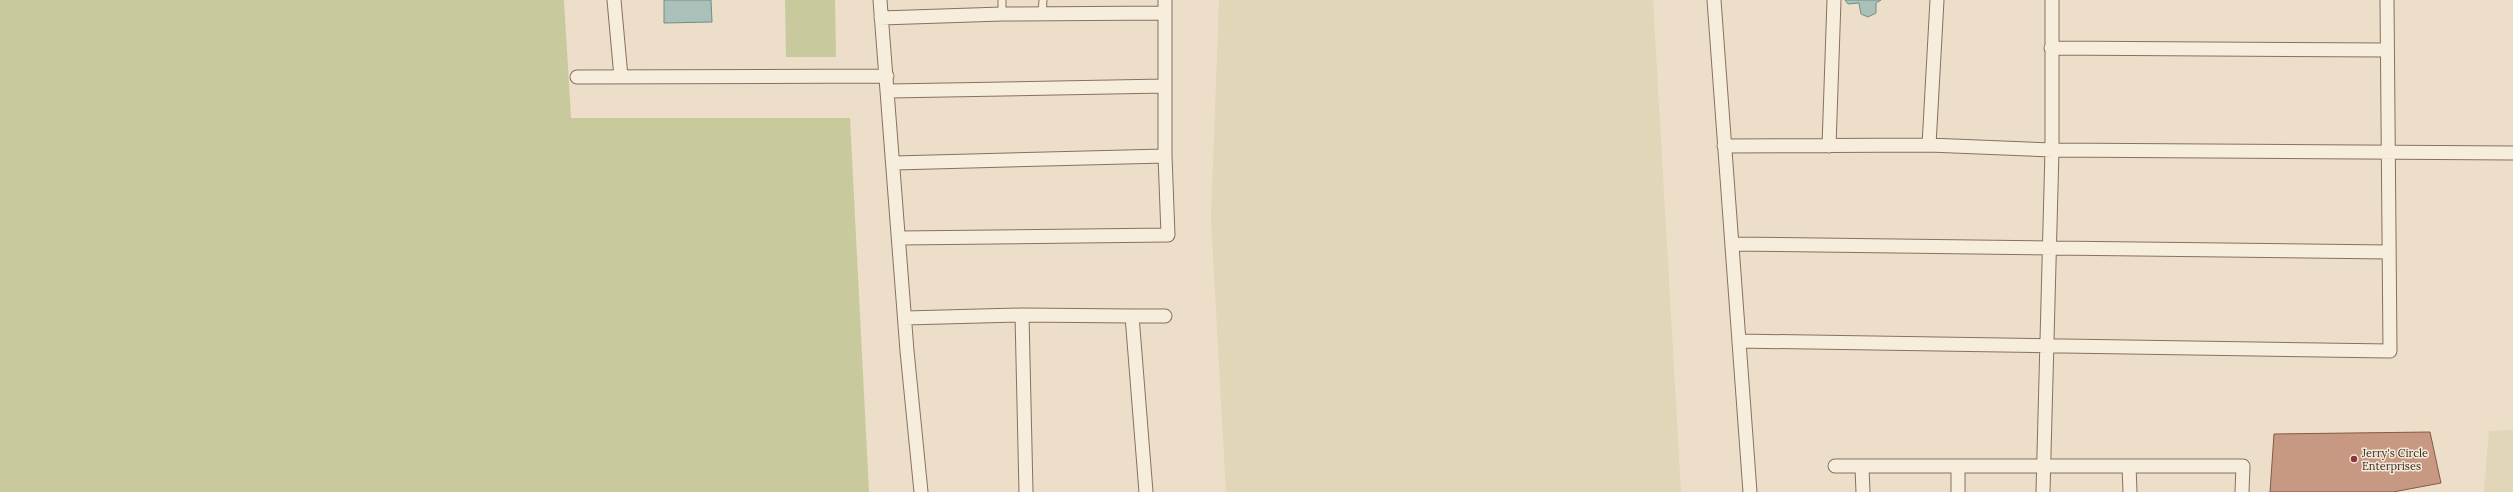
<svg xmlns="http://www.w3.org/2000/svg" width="2513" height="492" viewBox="0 0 2513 492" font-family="Lora,serif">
<rect width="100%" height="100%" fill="#ecdec9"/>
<path fill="#e1d6b7" d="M 1219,0 L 1653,0 L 1681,492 L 1226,492 L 1211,219 Z
M 2513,430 L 2513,492 L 2484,492 L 2489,431 Z"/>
<path fill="#c8ca9e" d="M 0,0 L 564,0 L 571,118 L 850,118 L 869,492 L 0,492 Z
M 785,0 L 835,0 L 836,57 L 786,57 Z"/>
<path fill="#aac0b8" stroke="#708f84" d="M 664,0 L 711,0 L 712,22 L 664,23 Z
M 1845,0 L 1881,0 L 1876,3 L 1876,13 L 1868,17 L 1861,14 L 1859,3 L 1848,4 Z"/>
<path fill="#c79982" stroke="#855a47" d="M 2430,432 L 2441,483 L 2393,492 L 2270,492 L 2274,434 Z"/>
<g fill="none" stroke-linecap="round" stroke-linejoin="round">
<defs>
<path id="service" d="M 1002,14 L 1002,0
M 1042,14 L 1043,0"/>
<path id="minor" d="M 614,0 L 621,77
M 880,0 L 907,351 L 921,492
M 1714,0 L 1750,492
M 881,18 L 1002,14 L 1165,13
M 2051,48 L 2386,50
M 577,77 L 887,76
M 889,91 L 1165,86
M 1929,145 L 1937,0
M 1724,146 L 1929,145 L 2052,150 L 2513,153
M 1829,146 L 1834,0
M 894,163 L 1165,156
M 900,238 L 1168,235 L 1165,156 L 1165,0
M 1732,244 L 2388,252
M 1022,315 L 1026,492
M 1132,316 L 1165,316
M 905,318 L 1022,315 L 1132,316 L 1146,492
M 1739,341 L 2390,351 L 2387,0
M 1835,466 L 2243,466 L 2242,492
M 1958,466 L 1958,492
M 2129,466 L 2130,492
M 1862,468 L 1863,492
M 2043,492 L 2052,150 L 2052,0"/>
</defs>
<use href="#service" stroke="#87715f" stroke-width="9"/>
<use href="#minor" stroke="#87715f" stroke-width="15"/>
<use href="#service" stroke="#f7eddc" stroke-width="7"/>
<use href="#minor" stroke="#f7eddc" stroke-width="13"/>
</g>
<circle fill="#92333c" stroke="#f4e9d8" stroke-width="1.5" cx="2354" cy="459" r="4"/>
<g text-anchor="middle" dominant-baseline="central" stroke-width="3" stroke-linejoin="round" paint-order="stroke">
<g font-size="11" fill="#392b21" stroke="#f4e9d8" text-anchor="start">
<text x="2362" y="453">Jerry's Circle<tspan x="2362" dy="13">Enterprises</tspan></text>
</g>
</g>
</svg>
